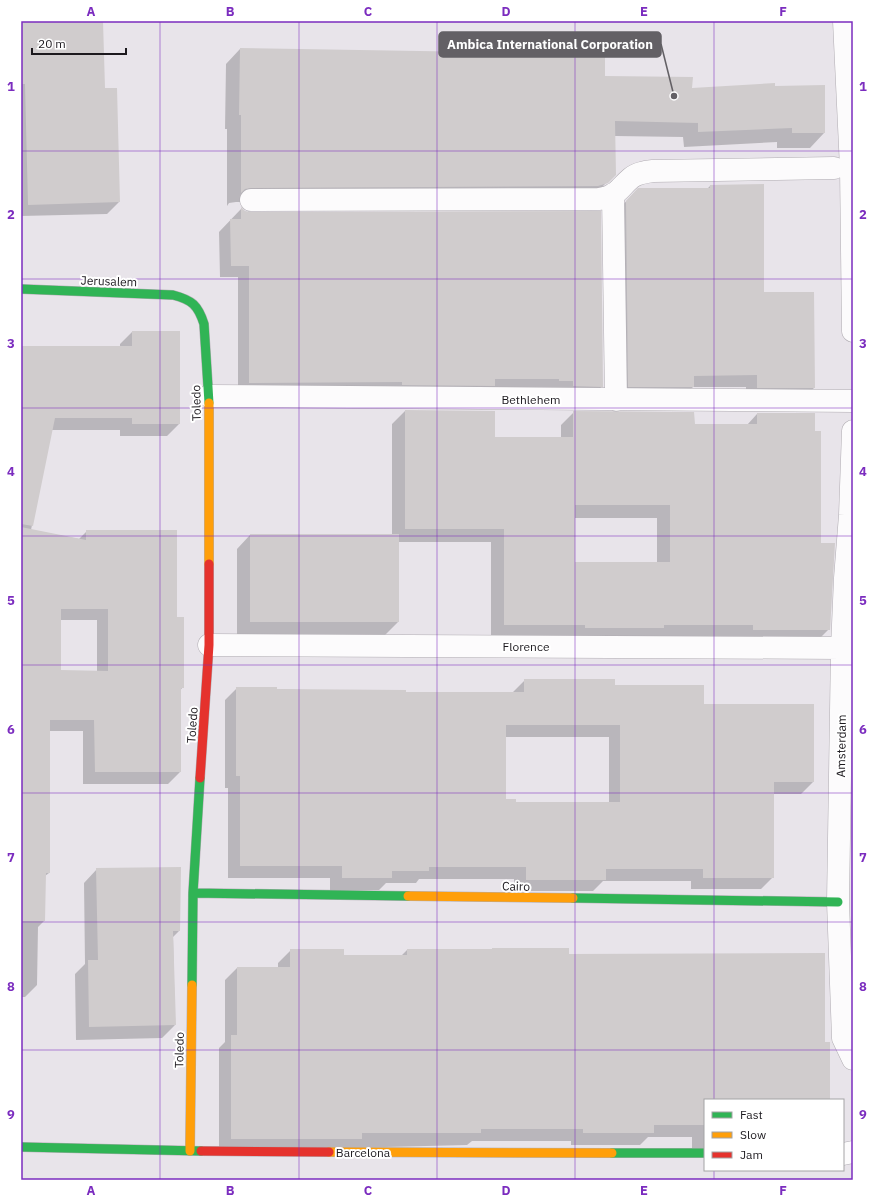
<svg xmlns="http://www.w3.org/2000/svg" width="874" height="1201" viewBox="0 0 874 1201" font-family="'IBM Plex Sans',sans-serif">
<rect width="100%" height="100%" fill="#e8e4ea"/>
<path fill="#0003" fill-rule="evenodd" d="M 21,21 L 102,21 L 104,89 L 119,202 L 107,214 L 21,216 Z
M 240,49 L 604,77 L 691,89 L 774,87 L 824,133 L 810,148 L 777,148 L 777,142 L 684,147 L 683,137 L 615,136 L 615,174 L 592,197 L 582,201 L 236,202 L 229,203 L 227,206 L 227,129 L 225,129 L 226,64 Z
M 710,186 L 763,293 L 814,388 L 802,399 L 746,399 L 746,387 L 693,387 L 682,398 L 617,398 L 615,213 L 638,189 L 707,189 Z
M 241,209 L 245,212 L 602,386 L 591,398 L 238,394 L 238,277 L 220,277 L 219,232 Z
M 132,332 L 179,424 L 167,436 L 120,436 L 120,430 L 51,430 L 31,530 L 79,539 L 87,531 L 176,618 L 182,618 L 182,688 L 180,691 L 180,772 L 168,784 L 83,784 L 83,731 L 49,731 L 49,873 L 45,876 L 44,921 L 38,927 L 37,985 L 25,997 L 21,997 L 21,347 L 120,347 L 120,344 ZM 60,620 L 97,620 L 97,672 L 60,671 Z
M 405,411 L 494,412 L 494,438 L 561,438 L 561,425 L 574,412 L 694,425 L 747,425 L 757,414 L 820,544 L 829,629 L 816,642 L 491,637 L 491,542 L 398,542 L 398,622 L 385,635 L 237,635 L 237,549 L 250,535 L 392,535 L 392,424 ZM 574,518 L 657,518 L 657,563 L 574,563 Z
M 525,680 L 614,686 L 703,705 L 813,782 L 801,794 L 773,794 L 773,877 L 761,889 L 691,889 L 691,881 L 603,881 L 593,891 L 514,891 L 514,879 L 419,879 L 416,883 L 386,883 L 379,890 L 330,890 L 330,878 L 228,878 L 228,788 L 225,788 L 225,700 L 237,688 L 405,693 L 513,692 ZM 505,737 L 609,737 L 609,803 L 515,803 L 505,800 Z
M 97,869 L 179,931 L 173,937 L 175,1025 L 162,1038 L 76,1040 L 75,974 L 85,964 L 84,883 Z
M 291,950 L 343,956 L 401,956 L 407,950 L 568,955 L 824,1043 L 829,1100 L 705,1100 L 705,1150 L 692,1150 L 692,1137 L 648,1137 L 640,1145 L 571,1145 L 571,1141 L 472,1141 L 467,1145 L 219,1151 L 219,1048 L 225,1042 L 225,980 L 237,968 L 278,968 L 278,963 Z"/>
<path fill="#d0cccd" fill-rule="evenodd" d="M 21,21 L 103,21 L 105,88 L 117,88 L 120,202 L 28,205 L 25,84 L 21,84 Z
M 240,48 L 605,54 L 605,76 L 693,77 L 692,88 L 775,83 L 775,86 L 825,85 L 825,133 L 792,133 L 792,128 L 698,132 L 698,123 L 615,121 L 616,175 L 608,183 L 598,186 L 251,188 L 245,189 L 241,193 L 241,115 L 239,115 Z
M 764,184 L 764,292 L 814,292 L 815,388 L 757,388 L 757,375 L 694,376 L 694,387 L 628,387 L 626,201 L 638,188 L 710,188 L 710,185 Z
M 241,207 L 245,211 L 251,212 L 601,211 L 603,387 L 573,386 L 573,381 L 559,381 L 559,379 L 495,379 L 495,386 L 402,385 L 402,382 L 249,383 L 249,266 L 231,266 L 230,219 L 241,219 Z
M 132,331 L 180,331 L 180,424 L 132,424 L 132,418 L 55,418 L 33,526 L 21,524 L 21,346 L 132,346 Z
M 405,410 L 495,411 L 495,437 L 573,437 L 573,411 L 694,412 L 695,424 L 757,424 L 757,413 L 815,413 L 815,431 L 821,431 L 821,543 L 835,543 L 830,630 L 753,630 L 753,625 L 664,625 L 664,628 L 585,628 L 585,625 L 504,625 L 504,529 L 405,529 ZM 575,505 L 670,505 L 670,562 L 575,562 Z
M 21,527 L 86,540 L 86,530 L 177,530 L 177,617 L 184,617 L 184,688 L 181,688 L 181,772 L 95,772 L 94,720 L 50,720 L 50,873 L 46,873 L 45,921 L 21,921 ZM 61,609 L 108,609 L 108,671 L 61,670 Z
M 250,534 L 399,534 L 399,622 L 250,622 Z
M 524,679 L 615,679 L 615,685 L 704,685 L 704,704 L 814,704 L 814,782 L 774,782 L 774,878 L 703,878 L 703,869 L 606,869 L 606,880 L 526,880 L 526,867 L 429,867 L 429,871 L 392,871 L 392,878 L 342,878 L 342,866 L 240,866 L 240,776 L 236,776 L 236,687 L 277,687 L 277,689 L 406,690 L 406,692 L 524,692 ZM 506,725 L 620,725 L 620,802 L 516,802 L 516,799 L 506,799 Z
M 181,867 L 180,931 L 173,931 L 176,1025 L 89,1027 L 88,960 L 98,960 L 96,868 Z
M 492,948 L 569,948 L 569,954 L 825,953 L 825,1042 L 830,1042 L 830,1100 L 705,1100 L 705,1125 L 654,1125 L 654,1133 L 583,1133 L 583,1129 L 481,1129 L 481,1133 L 362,1133 L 362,1139 L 231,1139 L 231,1035 L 237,1035 L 237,967 L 290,967 L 290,949 L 344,949 L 344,955 L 407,955 L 407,949 L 492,949 Z"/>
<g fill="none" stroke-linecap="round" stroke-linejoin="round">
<defs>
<path id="street" d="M 844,21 L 851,168 L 853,331
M 613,194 L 616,400
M 251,200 L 599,199 C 619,195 617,190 631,178 C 637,173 645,172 653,171 L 834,168
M 209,396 L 853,401
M 853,431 L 850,515 L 845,578 L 842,648 L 838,902 L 843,1038 L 853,1059
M 209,645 L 842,648
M 843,1154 L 853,1152"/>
<path id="fast" d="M 21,289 L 173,295 C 192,300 198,305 204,324 L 209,403
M 193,893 L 408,896
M 573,898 L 838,902
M 192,985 L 193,893 L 200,778
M 21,1147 L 201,1151
M 612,1153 L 705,1153"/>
<path id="slow" d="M 209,403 L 209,564
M 408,896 L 573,898
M 190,1151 L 192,985
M 329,1152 L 612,1153"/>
<path id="jam" d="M 200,778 L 209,645 L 209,564
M 201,1151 L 329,1152"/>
</defs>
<use href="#street" stroke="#b0acb2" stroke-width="23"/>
<use href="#fast" stroke="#b0acb2" stroke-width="10"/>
<use href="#slow" stroke="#b0acb2" stroke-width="10"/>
<use href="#jam" stroke="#b0acb2" stroke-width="10"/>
<use href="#street" stroke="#fcfbfc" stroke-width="22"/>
<use href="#fast" stroke="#30b455" stroke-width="9"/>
<use href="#slow" stroke="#ff9f0a" stroke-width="9"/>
<use href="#jam" stroke="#e5322d" stroke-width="9"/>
</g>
<path fill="none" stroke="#7b2cbf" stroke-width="1" stroke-opacity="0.55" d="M 160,21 L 160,1180M 299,21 L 299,1180M 437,21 L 437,1180M 575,21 L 575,1180M 714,21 L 714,1100M 21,151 L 853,151M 21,279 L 853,279M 21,408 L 853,408M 21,536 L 853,536M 21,665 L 853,665M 21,793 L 853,793M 21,922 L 853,922M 21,1050 L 853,1050M 714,1170 L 714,1180"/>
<g text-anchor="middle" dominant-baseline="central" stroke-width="4" stroke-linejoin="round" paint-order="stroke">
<g font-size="12" fill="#1c191e" stroke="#fff">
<text transform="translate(109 281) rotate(2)">Jerusalem</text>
<text x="531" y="399">Bethlehem</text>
<text transform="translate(196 403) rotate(-91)">Toledo</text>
<text x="526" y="646">Florence</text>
<text transform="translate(192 725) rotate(-86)">Toledo</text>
<text transform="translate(841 746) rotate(-89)">Amsterdam</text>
<text transform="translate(516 886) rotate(1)">Cairo</text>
<text transform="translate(179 1050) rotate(-89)">Toledo</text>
<text x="363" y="1152">Barcelona</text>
</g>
</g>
<path fill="none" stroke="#636065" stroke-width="1.5" d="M674 96L661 44"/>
<circle fill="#636065" stroke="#fff" stroke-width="1.5" cx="674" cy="96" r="4"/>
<rect fill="#636065" stroke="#636065" stroke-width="1.5" x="439" y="32" width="222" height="25" rx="4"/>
<g font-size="13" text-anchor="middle" font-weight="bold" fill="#fff">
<text x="550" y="49">Ambica International Corporation</text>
</g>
<rect width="874" height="1201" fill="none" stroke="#ffffff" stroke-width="44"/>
<rect x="704" y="1099" width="140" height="72" fill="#ffffff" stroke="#a4a3a5"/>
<rect x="712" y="1112" width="20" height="6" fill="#30b455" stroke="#a4a3a5"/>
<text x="740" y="1119" font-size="12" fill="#1c191e">Fast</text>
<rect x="712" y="1132" width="20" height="6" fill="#ff9f0a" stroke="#a4a3a5"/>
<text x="740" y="1139" font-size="12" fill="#1c191e">Slow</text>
<rect x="712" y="1152" width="20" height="6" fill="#e5322d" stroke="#a4a3a5"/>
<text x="740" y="1159" font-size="12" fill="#1c191e">Jam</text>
<path d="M32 48v6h94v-6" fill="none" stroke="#1c191e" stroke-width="2"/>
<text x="38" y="48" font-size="12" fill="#1c191e" stroke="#ffffff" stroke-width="3" paint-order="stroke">20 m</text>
<rect x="22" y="22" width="830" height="1157" fill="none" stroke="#7b2cbf" stroke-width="1.5"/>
<g font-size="13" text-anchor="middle" font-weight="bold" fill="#7b2cbf">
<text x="91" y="16">A</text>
<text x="230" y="16">B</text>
<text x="368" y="16">C</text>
<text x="506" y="16">D</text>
<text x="644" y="16">E</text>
<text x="783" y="16">F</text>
<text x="11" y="91">1</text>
<text x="863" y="91">1</text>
<text x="11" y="219">2</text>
<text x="863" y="219">2</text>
<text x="11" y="348">3</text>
<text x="863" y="348">3</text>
<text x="11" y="476">4</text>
<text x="863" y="476">4</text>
<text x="11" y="605">5</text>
<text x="863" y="605">5</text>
<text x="11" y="734">6</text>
<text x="863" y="734">6</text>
<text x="11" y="862">7</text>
<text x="863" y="862">7</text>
<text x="11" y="991">8</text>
<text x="863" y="991">8</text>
<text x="11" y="1119">9</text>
<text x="863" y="1119">9</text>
<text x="91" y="1195">A</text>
<text x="230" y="1195">B</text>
<text x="368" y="1195">C</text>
<text x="506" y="1195">D</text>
<text x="644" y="1195">E</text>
<text x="783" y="1195">F</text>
</g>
</svg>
